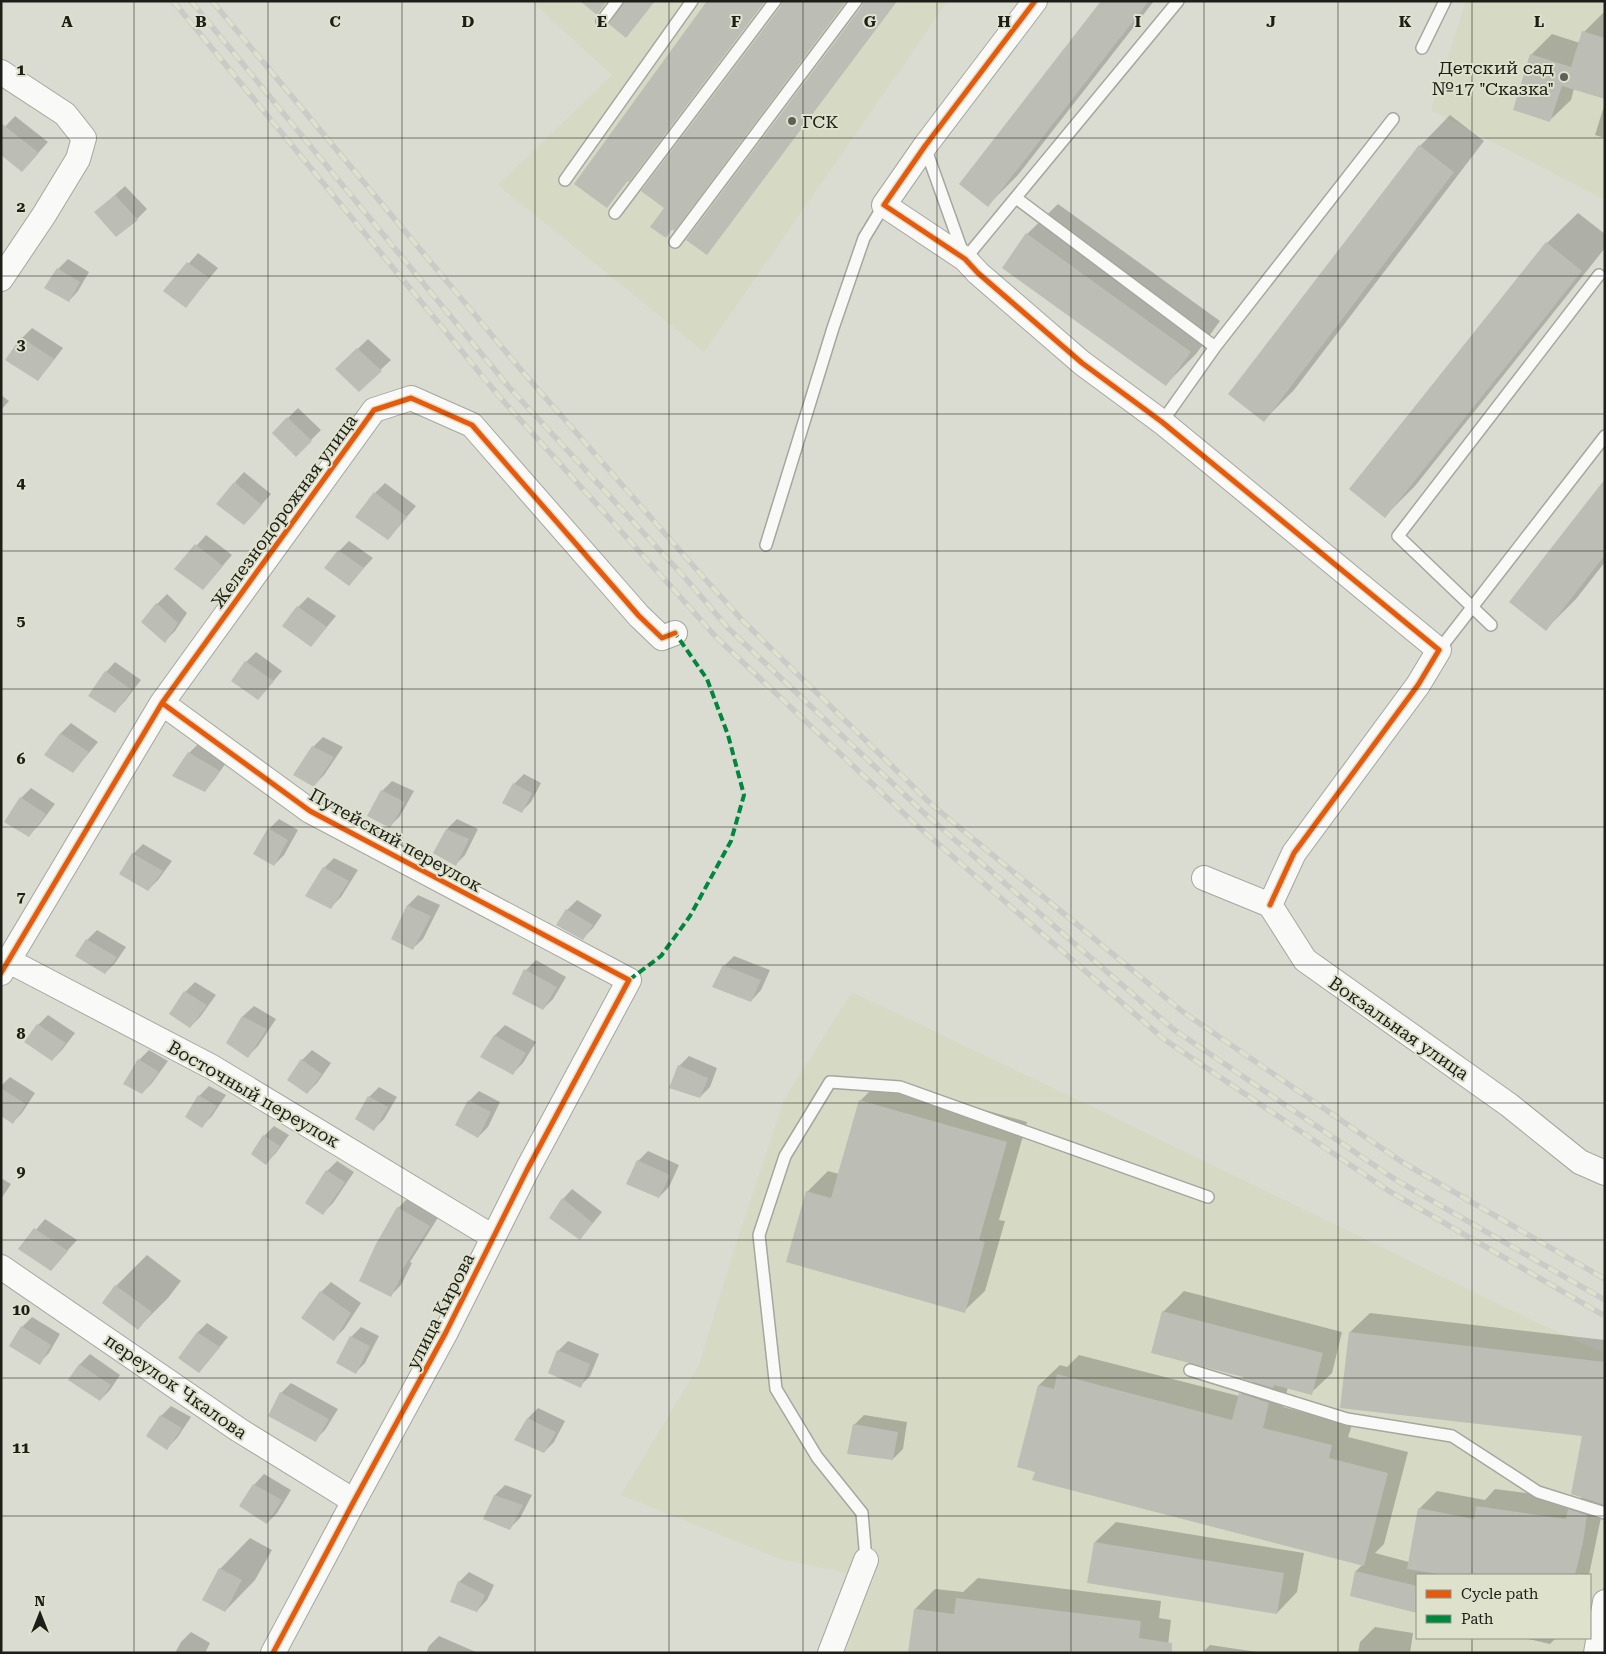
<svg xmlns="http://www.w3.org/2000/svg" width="1606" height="1654" viewBox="0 0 1606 1654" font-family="'Roboto Serif',serif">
<rect width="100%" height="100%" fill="#dadcd1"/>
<path fill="#d6d9c4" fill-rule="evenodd" d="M 531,1 L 948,1 L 704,352 L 498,185 L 612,75 Z
M 1466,1 L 1605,1 L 1605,200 L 1431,110 Z
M 852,992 L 1099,1110 L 1538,1323 L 1605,1353 L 1605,1653 L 829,1653 L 875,1579 L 780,1559 L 621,1495 L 699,1365 L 735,1247 L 784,1100 ZM 1417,1575 L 1590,1575 L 1590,1638 L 1417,1638 Z"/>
<path fill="#0003" d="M 708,1 L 765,1 L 633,176 L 628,180 L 607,207 Z
M 783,1 L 846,1 L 679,224 L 670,231 L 666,207 L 782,6 Z
M 864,1 L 897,1 L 711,248 L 863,6 Z
M 1103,1 L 1154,1 L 1018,175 L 988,205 Z
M 1604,12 L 1605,98 L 1574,89 L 1571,100 L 1550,120 L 1531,55 L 1552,34 L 1580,43 L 1584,32 Z
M 1605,103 L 1605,138 L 1595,135 Z
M 1450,115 L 1484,141 L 1294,390 L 1264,420 L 1420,146 Z
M 15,116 L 48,142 L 32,160 L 1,131 Z
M 125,186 L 147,209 L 137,219 L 96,212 Z
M 1058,204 L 1220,321 L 1196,354 L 1166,384 L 1027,234 Z
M 1578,213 L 1605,234 L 1605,248 L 1415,486 L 1385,516 L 1547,243 Z
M 198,253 L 218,268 L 186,306 L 165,291 Z
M 68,259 L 89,272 L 78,291 L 69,301 L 58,269 Z
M 32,328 L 63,348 L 47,369 L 37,379 L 22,338 Z
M 368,339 L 391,360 L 359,390 L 337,369 Z
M 1,395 L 9,401 L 1,410 Z
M 298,408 L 321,430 L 296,455 L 273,433 Z
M 244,472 L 271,494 L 254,513 L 235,482 Z
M 1605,481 L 1605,562 L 1576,599 L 1546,629 Z
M 385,483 L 416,506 L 388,539 L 375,493 Z
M 206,535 L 232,555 L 212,578 L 176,569 Z
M 349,541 L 373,558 L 349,584 L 339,551 Z
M 167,594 L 187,613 L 175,631 L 165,641 L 157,604 Z
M 308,597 L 336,616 L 311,646 L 298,607 Z
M 256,652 L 282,671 L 258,699 L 246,662 Z
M 115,662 L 141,680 L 125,701 L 115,711 L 106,672 Z
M 71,723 L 98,742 L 73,772 L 46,755 L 61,733 Z
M 323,737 L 343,747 L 324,775 L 314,785 L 313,747 Z
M 199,743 L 228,760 L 214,780 L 204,791 L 189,753 Z
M 524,774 L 541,783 L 531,802 L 521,812 L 514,784 Z
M 392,781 L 414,791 L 400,816 L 390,826 L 382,791 Z
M 31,788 L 55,804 L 39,825 L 29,835 L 21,798 Z
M 279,819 L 298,830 L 284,855 L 274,865 L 269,829 Z
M 457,819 L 478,829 L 465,855 L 455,865 L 434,853 L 447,829 Z
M 143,844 L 172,861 L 158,880 L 148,890 L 133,854 Z
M 334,858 L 358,870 L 341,897 L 331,907 L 324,868 Z
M 418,895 L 440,905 L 423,939 L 412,949 L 393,939 L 408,905 Z
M 577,900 L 602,915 L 593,928 L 583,938 L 558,925 L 567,910 Z
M 97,930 L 126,947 L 115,963 L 105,973 L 87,940 Z
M 734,956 L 770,970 L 761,990 L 751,1001 L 724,966 Z
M 536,960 L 566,977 L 553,999 L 543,1009 L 526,970 Z
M 195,982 L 216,995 L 200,1017 L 190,1027 L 185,992 Z
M 254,1006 L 276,1019 L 258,1046 L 248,1056 L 227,1043 L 243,1016 Z
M 48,1015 L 75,1033 L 62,1050 L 52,1060 L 26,1042 L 38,1025 Z
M 505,1025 L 536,1042 L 523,1063 L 513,1073 L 482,1056 L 495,1035 Z
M 149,1050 L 168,1061 L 152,1083 L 142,1093 L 139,1060 Z
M 312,1050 L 331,1063 L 317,1083 L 307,1093 L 302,1060 Z
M 689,1056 L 717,1068 L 710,1087 L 700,1097 L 679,1066 Z
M 10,1077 L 35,1093 L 22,1113 L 12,1123 L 1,1115 L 1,1086 Z
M 881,1080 L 1027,1122 L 999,1220 L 1005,1221 L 985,1291 L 964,1311 L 807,1192 L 828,1171 L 839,1174 L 860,1101 Z
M 209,1086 L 226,1095 L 212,1116 L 202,1126 L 187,1116 L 199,1096 Z
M 379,1087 L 397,1097 L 384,1119 L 374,1129 L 369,1097 Z
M 479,1091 L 500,1102 L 488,1127 L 478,1137 L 469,1101 Z
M 274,1126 L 289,1135 L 276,1153 L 266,1163 L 264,1136 Z
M 648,1151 L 679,1165 L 669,1187 L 659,1197 L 638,1161 Z
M 337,1161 L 354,1172 L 333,1203 L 323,1213 L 306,1202 L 327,1171 Z
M 1,1178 L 11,1184 L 1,1199 Z
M 572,1189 L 602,1212 L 580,1239 L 563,1199 Z
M 408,1198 L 439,1216 L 410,1262 L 412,1263 L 401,1285 L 391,1295 L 398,1208 Z
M 45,1219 L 77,1240 L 51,1269 L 20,1249 Z
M 147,1255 L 181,1281 L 168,1298 L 138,1328 L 103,1303 L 116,1286 Z
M 331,1282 L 361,1303 L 344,1329 L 334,1339 L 321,1292 Z
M 1184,1291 L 1342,1332 L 1332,1373 L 1311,1393 L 1288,1387 L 1283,1407 L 1352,1425 L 1348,1437 L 1408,1452 L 1384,1544 L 1375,1553 L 1409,1562 L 1419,1509 L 1437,1491 L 1485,1500 L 1495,1489 L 1579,1500 L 1582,1497 L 1583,1435 L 1350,1332 L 1370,1313 L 1605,1340 L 1605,1504 L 1604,1503 L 1589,1575 L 1417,1575 L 1417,1612 L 1351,1595 L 1356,1571 L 1363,1564 L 1019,1466 L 1039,1385 L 1060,1365 L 1067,1367 L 1079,1355 L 1239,1396 L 1253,1381 L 1163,1312 Z
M 32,1317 L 60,1334 L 49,1353 L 39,1363 L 22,1327 Z
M 207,1323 L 228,1337 L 199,1372 L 197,1333 Z
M 361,1327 L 379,1336 L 365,1363 L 355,1373 L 338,1362 L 351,1337 Z
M 568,1341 L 599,1354 L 590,1376 L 580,1386 L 558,1351 Z
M 90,1354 L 120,1375 L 110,1390 L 100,1400 L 70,1379 L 80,1364 Z
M 291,1383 L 338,1409 L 325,1430 L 315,1440 L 281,1393 Z
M 171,1406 L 191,1417 L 177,1438 L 167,1448 L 161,1416 Z
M 538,1408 L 565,1421 L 554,1442 L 544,1452 L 528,1418 Z
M 864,1415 L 907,1422 L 903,1449 L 893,1459 L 854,1425 Z
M 264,1474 L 291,1490 L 277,1513 L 267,1523 L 240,1506 L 254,1485 Z
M 505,1485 L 532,1495 L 520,1518 L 510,1528 L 485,1518 L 495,1495 Z
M 1116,1522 L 1304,1553 L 1297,1592 L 1277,1613 L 1095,1542 Z
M 250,1538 L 272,1550 L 255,1580 L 225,1611 L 220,1569 Z
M 469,1572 L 494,1585 L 487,1600 L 477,1611 L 459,1582 Z
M 978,1578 L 1161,1601 L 1159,1618 L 1171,1620 L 1167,1653 L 915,1609 L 935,1589 L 963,1592 Z
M 1375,1627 L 1413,1633 L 1410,1653 L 1358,1653 L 1360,1642 Z
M 191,1632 L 210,1643 L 205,1653 L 175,1653 L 181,1642 Z
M 439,1636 L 476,1652 L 426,1653 L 429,1646 Z
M 1524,1638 L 1556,1638 L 1550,1644 Z
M 1210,1645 L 1264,1653 L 1202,1653 Z"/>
<path fill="#bcbdb4" d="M 580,1 L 607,1 L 597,15 Z
M 624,1 L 655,1 L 626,38 L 609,24 Z
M 707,1 L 765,1 L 629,182 L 627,181 L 607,208 L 574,184 Z
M 782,1 L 846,1 L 674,231 L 672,229 L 666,238 L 650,227 L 664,208 L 641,191 L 781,6 Z
M 863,1 L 897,1 L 707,255 L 686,240 L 862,6 Z
M 1101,1 L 1149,1 L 988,207 L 959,184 Z
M 1582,31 L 1605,38 L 1605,99 L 1562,86 L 1550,122 L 1513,110 L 1530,54 L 1571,67 Z
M 1,123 L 39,153 L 22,172 L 1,155 Z
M 1419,145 L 1454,172 L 1264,422 L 1228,394 Z
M 115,195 L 138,220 L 116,237 L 94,212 Z
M 1026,233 L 1191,352 L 1166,386 L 1002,268 Z
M 1546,242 L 1582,271 L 1385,518 L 1349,489 Z
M 187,262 L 209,278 L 186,308 L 163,291 Z
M 57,268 L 80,282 L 69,302 L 44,288 Z
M 21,337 L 54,359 L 38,381 L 5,360 Z
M 357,348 L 382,371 L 359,392 L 335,369 Z
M 287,417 L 312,441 L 296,457 L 272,433 Z
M 1605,479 L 1605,555 L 1546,631 L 1509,602 Z
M 234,482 L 262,505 L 244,525 L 216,504 Z
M 374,492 L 407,517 L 388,540 L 355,517 Z
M 195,544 L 223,566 L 203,590 L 174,569 Z
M 338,550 L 364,568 L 349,586 L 324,568 Z
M 156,603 L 178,623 L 165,643 L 141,622 Z
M 297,606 L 327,627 L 311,647 L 282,626 Z
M 245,661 L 274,681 L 258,700 L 231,681 Z
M 105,671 L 132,690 L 115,713 L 88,696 Z
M 60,733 L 89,752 L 73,773 L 44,755 Z
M 312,746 L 334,757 L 314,787 L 293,775 Z
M 188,752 L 220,771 L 205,792 L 172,776 Z
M 513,783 L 532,793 L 522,813 L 502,803 Z
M 381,790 L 405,802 L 390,828 L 367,816 Z
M 20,797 L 46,814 L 29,837 L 4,822 Z
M 268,828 L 288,840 L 274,866 L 253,854 Z
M 446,829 L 469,839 L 456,866 L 433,853 Z
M 132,853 L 163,871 L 148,891 L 119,874 Z
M 323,867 L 349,881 L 331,909 L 305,896 Z
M 407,905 L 431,916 L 413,950 L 391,939 Z
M 566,909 L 593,925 L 583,940 L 556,925 Z
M 86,939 L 117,957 L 105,974 L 75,956 Z
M 723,965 L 761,980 L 751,1002 L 712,987 Z
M 524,969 L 557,987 L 543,1010 L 512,994 Z
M 184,991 L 207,1005 L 190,1028 L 169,1014 Z
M 242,1016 L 267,1029 L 248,1058 L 226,1043 Z
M 37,1024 L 66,1043 L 52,1061 L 24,1042 Z
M 494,1035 L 526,1053 L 513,1075 L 480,1057 Z
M 138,1059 L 159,1072 L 142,1094 L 123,1084 Z
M 301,1059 L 322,1074 L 307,1094 L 287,1080 Z
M 678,1065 L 708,1078 L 700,1098 L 669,1088 Z
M 1,1088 L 26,1104 L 13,1124 L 1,1116 Z
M 198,1095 L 217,1106 L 202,1128 L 185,1117 Z
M 368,1096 L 388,1107 L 374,1131 L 355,1119 Z
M 468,1100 L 491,1112 L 478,1138 L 455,1125 Z
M 859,1100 L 1007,1142 L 979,1240 L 985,1242 L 965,1313 L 786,1262 L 806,1191 L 831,1198 Z
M 263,1135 L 280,1146 L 266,1165 L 251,1154 Z
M 637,1160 L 670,1175 L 659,1198 L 626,1184 Z
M 326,1170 L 345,1182 L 323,1215 L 305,1203 Z
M 562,1198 L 593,1223 L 580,1240 L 549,1218 Z
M 397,1207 L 430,1226 L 401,1272 L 403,1273 L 391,1297 L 359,1281 L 376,1244 Z
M 34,1228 L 68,1251 L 51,1271 L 18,1249 Z
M 115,1285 L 152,1312 L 138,1330 L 102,1303 Z
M 320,1291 L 351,1313 L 334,1341 L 301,1318 Z
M 1162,1311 L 1323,1353 L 1312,1395 L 1274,1385 L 1273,1388 L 1243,1379 L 1243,1377 L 1151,1353 Z
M 21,1326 L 51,1345 L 40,1365 L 9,1346 Z
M 197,1332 L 220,1347 L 199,1373 L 178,1358 Z
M 1349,1332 L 1605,1362 L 1605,1505 L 1571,1494 L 1582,1436 L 1340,1408 Z
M 350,1336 L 370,1346 L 356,1374 L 336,1363 Z
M 557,1350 L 590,1364 L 581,1388 L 548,1373 Z
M 79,1364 L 111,1385 L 100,1401 L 68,1380 Z
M 1057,1374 L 1232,1420 L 1239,1393 L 1269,1403 L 1263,1428 L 1332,1445 L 1329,1458 L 1388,1473 L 1364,1566 L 1032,1480 L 1035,1472 L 1017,1467 L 1038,1385 L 1054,1389 Z
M 280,1392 L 329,1419 L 316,1442 L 268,1416 Z
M 160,1415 L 182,1428 L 167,1450 L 146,1436 Z
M 527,1418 L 556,1432 L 544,1453 L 514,1440 Z
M 853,1424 L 898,1432 L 893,1460 L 847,1454 Z
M 253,1484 L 282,1500 L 267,1524 L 239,1506 Z
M 494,1495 L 523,1505 L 510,1530 L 483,1519 Z
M 1476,1506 L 1566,1519 L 1568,1509 L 1587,1515 L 1583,1542 L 1575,1575 L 1444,1575 L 1407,1569 L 1418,1508 L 1474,1519 Z
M 1094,1542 L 1284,1573 L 1277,1614 L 1087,1583 Z
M 219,1568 L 242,1580 L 225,1612 L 202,1600 Z
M 1355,1571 L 1417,1586 L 1417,1613 L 1350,1596 Z
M 458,1581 L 485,1595 L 477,1612 L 450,1602 Z
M 956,1598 L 1141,1621 L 1139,1638 L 1172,1643 L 1172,1653 L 908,1653 L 914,1609 L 954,1614 Z"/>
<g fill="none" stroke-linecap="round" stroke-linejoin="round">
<defs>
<path id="lane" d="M 602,21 L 617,1
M 1422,48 L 1445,1
M 925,147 L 965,259 L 1178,1
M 565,180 L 692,1
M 1016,198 L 1215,347
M 615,213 L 775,1
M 675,242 L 856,1
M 1162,422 L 1215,347 L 1393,119
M 766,545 L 833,328 L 864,238 L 884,205
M 1491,625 L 1398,536 L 1599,275
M 1439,650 L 1605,436
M 1190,1370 L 1347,1419 L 1452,1436 L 1538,1492 L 1605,1513
M 866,1560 L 862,1513 L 817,1457 L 776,1389 L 759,1235 L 785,1156 L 830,1082 L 900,1087 L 1208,1197"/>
<path id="street" d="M 1035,1 L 925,146 L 884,205 L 965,259 L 978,273 L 1082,363 L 1162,422 L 1439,650 L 1418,685 L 1294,853 L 1270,905
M 1,72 L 65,114 L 84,138 L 78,159 L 44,215 L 1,279
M 162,703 L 310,811 L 629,980 L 527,1170 L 446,1332 L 354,1501 L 273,1653
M 1204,878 L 1270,905 L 1305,960 L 1509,1105 L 1580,1162 L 1605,1173
M 9,961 L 212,1067 L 493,1237
M 1,973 L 162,703 L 374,410 L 411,398 L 472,425 L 639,616 L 662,638 L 675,633
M 1,1267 L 239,1430 L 354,1501
M 830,1653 L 866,1560
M 1596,1653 L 1605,1602"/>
</defs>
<use href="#lane" stroke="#a5a79e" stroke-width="14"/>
<use href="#street" stroke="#a5a79e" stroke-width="26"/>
<use href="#lane" stroke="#f9faf8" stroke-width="11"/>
<use href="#street" stroke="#f9faf8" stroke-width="24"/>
<defs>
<path id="rail" d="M 173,1 L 498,395 L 674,590 L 717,638 L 914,823 L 1165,1040 L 1389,1191 L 1605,1316
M 191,1 L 508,386 L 687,580 L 729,629 L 924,813 L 1173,1029 L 1396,1180 L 1605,1300
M 212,1 L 522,371 L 697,570 L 742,620 L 931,804 L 1183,1012 L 1402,1162 L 1605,1279"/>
</defs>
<use href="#rail" stroke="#cacac7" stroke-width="5.5"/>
<use href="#rail" stroke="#dee1cc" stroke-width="4" stroke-dasharray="11" stroke-linecap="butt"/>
<path stroke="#00873e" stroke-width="4" stroke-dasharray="8 4" stroke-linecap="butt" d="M 629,980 L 661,956 L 690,916 L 731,841 L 744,795 L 728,735 L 707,679 L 675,633"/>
<defs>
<path id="cycleway" d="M 1035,1 L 925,146 L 884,205 L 965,259 L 978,273 L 1082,363 L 1162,422 L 1439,650 L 1418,685 L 1294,853 L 1270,905
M 162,703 L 310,811 L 629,980 L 527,1170 L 446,1332 L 354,1501 L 273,1653
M 1,973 L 162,703 L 374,410 L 411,398 L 472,425 L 639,616 L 662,638 L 675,633"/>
</defs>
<use href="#cycleway" stroke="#dee1cc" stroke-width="8"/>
<use href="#cycleway" stroke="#e8590c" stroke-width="5"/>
</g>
<path fill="none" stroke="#1d1e17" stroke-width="1" stroke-opacity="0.55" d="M 134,1 L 134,1653M 268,1 L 268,1653M 402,1 L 402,1653M 535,1 L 535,1653M 669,1 L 669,1653M 803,1 L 803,1653M 937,1 L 937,1653M 1071,1 L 1071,1653M 1204,1 L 1204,1653M 1338,1 L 1338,1653M 1472,1 L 1472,1575M 1,138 L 1605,138M 1,276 L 1605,276M 1,414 L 1605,414M 1,551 L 1605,551M 1,689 L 1605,689M 1,827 L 1605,827M 1,965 L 1605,965M 1,1103 L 1605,1103M 1,1240 L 1605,1240M 1,1378 L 1605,1378M 1,1516 L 1605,1516M 1472,1638 L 1472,1653"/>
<g fill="#5f6058" stroke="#dee1cc" stroke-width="2">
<circle cx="1564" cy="77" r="5"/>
<circle cx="792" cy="121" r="5"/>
</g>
<g text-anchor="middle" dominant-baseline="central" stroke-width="4" stroke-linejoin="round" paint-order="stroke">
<g font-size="18" fill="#1d1e17" stroke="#dee1cc" text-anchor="end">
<text x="1554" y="67">Детский сад<tspan x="1554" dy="21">№17 "Сказка"</tspan></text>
<text x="802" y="121" text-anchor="start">ГСК</text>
</g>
<g font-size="18" fill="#1d1e17" stroke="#dee1cc">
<text transform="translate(284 511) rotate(-54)">Железнодорожная улица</text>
<text transform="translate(396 840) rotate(29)">Путейский переулок</text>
<text transform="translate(1399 1028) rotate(35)">Вокзальная улица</text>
<text transform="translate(254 1094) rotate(30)">Восточный переулок</text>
<text transform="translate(440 1311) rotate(-63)">улица Кирова</text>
<text transform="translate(176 1386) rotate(35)">переулок Чкалова</text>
</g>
</g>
<g font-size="16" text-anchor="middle" font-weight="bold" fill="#1d1e17" stroke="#dee1cc" stroke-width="4" stroke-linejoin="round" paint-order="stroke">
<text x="67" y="27">A</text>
<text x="201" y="27">B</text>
<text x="335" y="27">C</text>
<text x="468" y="27">D</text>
<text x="602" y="27">E</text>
<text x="736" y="27">F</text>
<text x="870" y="27">G</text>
<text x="1004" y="27">H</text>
<text x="1138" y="27">I</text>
<text x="1271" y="27">J</text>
<text x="1405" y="27">K</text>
<text x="1539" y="27">L</text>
<text x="21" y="75">1</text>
<text x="21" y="212">2</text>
<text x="21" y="350">3</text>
<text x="21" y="488">4</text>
<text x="21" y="626">5</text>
<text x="21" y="764">6</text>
<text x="21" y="902">7</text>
<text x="21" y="1039">8</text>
<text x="21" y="1177">9</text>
<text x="21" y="1315">10</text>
<text x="21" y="1453">11</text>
</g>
<rect width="1606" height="1654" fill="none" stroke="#1d1e17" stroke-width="5"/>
<rect x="1416" y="1574" width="175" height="65" fill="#dee1cc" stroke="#919384"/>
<rect x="1426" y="1590" width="25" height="8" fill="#e8590c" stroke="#919384"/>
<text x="1461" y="1599" font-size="15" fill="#1d1e17">Cycle path</text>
<rect x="1426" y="1615" width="25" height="8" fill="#00873e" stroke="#919384"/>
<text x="1461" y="1624" font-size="15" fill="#1d1e17">Path</text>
<g transform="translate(40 1614)" stroke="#dee1cc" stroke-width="4" paint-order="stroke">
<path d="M0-4L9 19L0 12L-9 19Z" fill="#1d1e17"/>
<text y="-8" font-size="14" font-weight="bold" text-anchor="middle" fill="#1d1e17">N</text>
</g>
</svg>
